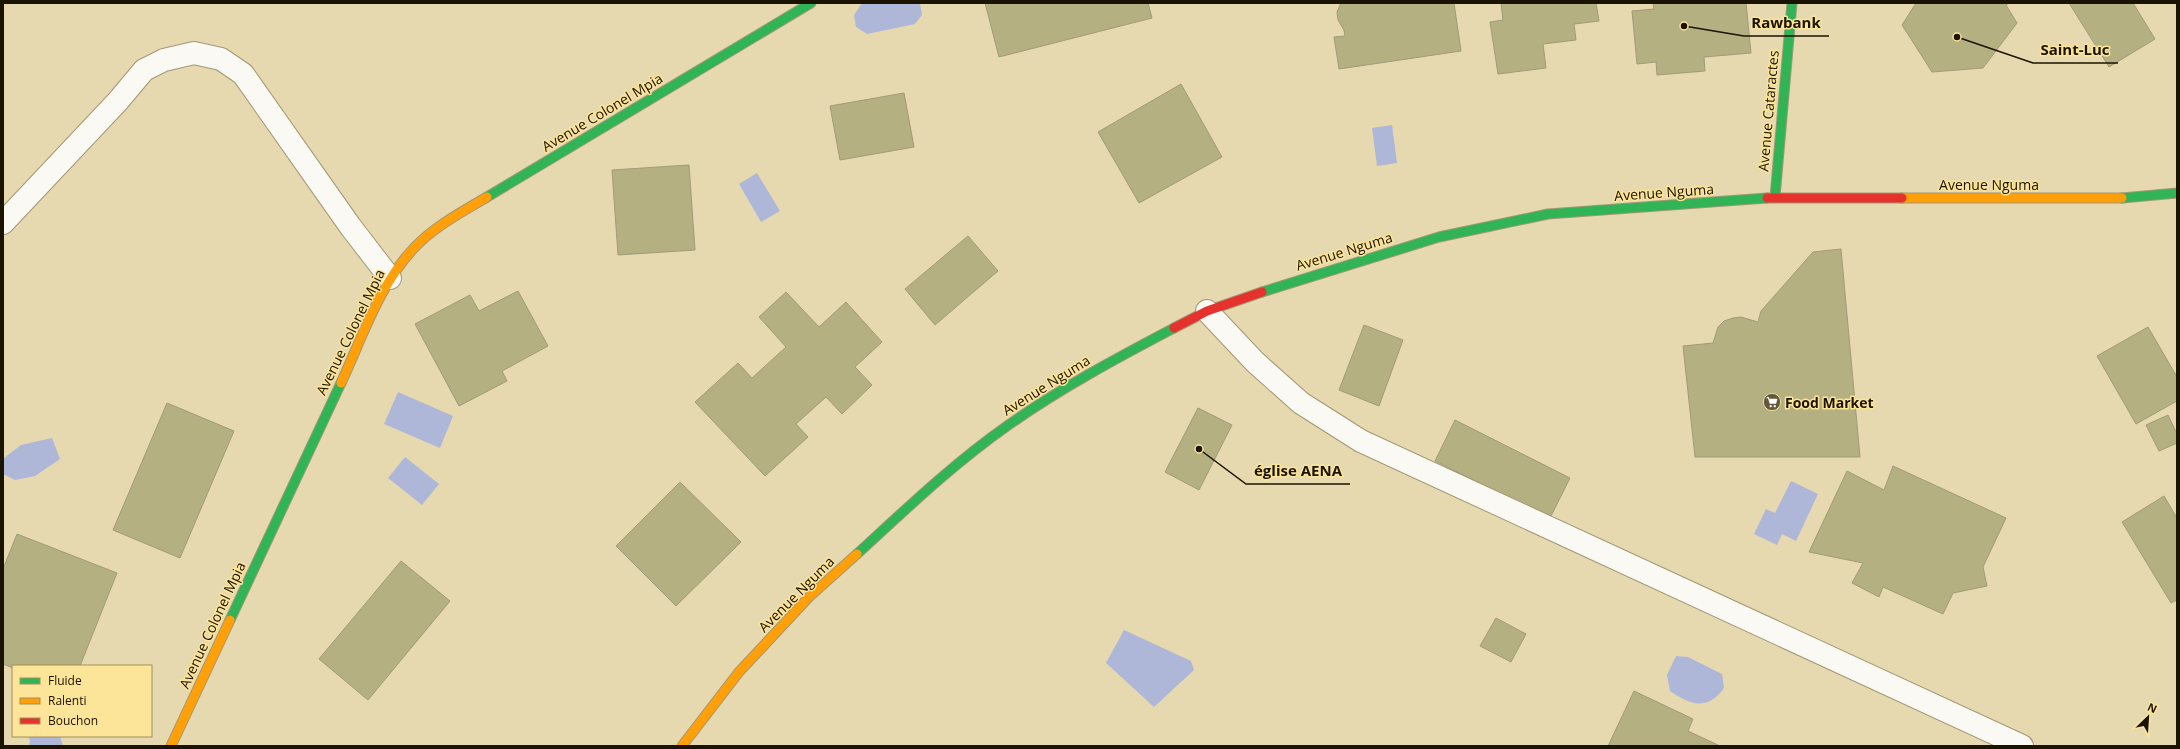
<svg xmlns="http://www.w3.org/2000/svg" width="2180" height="749" viewBox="0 0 2180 749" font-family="'Open Sans',sans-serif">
<rect width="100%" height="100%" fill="#e6d8af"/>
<path fill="#afb7d9" d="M 862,3 L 920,3 L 922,15 L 915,24 L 867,34 L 856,27 L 854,15 Z
M 1392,125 L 1397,163 L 1377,166 L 1372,128 Z
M 757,173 L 780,211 L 761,222 L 739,184 Z
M 398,392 L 453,416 L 440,448 L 384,424 Z
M 52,438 L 60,459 L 35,476 L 15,480 L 3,474 L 4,458 L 21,445 Z
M 405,457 L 439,484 L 422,505 L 388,478 Z
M 1791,481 L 1818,494 L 1796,541 L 1782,534 L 1777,545 L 1754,534 L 1766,509 L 1775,513 Z
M 1124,630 L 1191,661 L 1194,670 L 1154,707 L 1106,663 Z
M 1676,656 L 1688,657 L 1722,674 L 1724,688 C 1708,711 1690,705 1670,691 L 1667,675 Z
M 27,736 L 60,736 L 63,746 L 29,746 L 30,740 Z"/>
<path fill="#b5b081" stroke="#a09b7a" d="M 985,3 L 1148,3 L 1152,18 L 999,57 Z
M 1341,3 L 1454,3 L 1461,51 L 1339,69 L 1334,37 L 1345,36 L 1344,30 L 1338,20 L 1337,12 Z
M 1501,3 L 1596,3 L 1599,21 L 1574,24 L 1576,40 L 1543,44 L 1546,68 L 1498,74 L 1490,22 L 1503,20 Z
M 1653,3 L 1746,3 L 1751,53 L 1704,57 L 1705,71 L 1657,75 L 1656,62 L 1637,64 L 1632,11 L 1654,9 Z
M 1916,3 L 2009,3 L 2006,5 L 2017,23 L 1983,68 L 1932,72 L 1902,25 Z
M 2069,3 L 2133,3 L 2155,39 L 2109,67 Z
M 1181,84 L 1222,157 L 1139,203 L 1098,132 Z
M 904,93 L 914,147 L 840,160 L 830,106 Z
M 689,165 L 695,250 L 618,255 L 612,170 Z
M 968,236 L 998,271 L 935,325 L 905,289 Z
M 1841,249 L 1860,457 L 1695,457 L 1683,346 L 1713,343 L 1718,327 L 1724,321 L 1733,318 L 1741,317 L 1758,322 L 1761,311 L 1813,252 Z
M 518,291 L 548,346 L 502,371 L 507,381 L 459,406 L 415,324 L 470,295 L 479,311 Z
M 786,292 L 819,327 L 846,302 L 882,342 L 855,367 L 872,385 L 842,414 L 826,397 L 796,424 L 808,437 L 765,476 L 695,402 L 738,363 L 752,378 L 786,347 L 759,317 Z
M 1364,325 L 1403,340 L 1379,406 L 1339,390 Z
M 2148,327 L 2177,377 L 2177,401 L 2136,424 L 2097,356 Z
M 167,403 L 234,431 L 180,558 L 113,530 Z
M 1198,408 L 1232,425 L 1199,490 L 1165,472 Z
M 2168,415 L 2177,434 L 2177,443 L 2159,451 L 2146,425 Z
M 1455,420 L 1570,478 L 1550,518 L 1435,461 Z
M 1893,466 L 2006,518 L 1983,567 L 1987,586 L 1953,593 L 1943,614 L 1883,587 L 1879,597 L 1852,583 L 1863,563 L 1809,552 L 1847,471 L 1884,490 Z
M 680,482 L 741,542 L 676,606 L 616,546 Z
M 2164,496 L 2177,518 L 2177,600 L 2171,603 L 2122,522 Z
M 17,534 L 117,573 L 80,666 L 13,666 L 13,668 L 3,664 L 3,569 Z
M 401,561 L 450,601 L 368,700 L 319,659 Z
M 1496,618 L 1526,634 L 1511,662 L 1480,646 Z
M 1634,691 L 1693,719 L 1688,731 L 1720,746 L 1608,746 Z"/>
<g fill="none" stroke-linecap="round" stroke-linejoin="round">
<defs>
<path id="street" d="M 3,223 L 118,101 L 144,70 L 164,60 L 194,53 L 221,59 L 243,74 L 350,226 L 390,278
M 1207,311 L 1255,362 L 1301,403 L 1361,441 L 2022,746"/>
<path id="fast" d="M 487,197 L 811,3
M 1775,197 L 1792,3
M 2122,198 L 2177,193
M 1262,292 L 1439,237 L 1548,214 L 1767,198
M 857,554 C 905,510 953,464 1007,426 C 1059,389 1117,358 1174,328
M 230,620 L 341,383"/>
<path id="slow" d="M 1902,198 L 2122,198
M 341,383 C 362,338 380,283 415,247 C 435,226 462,212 487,197
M 171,746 L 230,620
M 682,746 L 739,672 L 809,597 L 857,554"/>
<path id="jam" d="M 1767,198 L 1902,198
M 1174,328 L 1207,311 L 1262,292"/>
</defs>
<use href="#street" stroke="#a29876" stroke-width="24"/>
<use href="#fast" stroke="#a29876" stroke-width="11"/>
<use href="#slow" stroke="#a29876" stroke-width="11"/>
<use href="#jam" stroke="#a29876" stroke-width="11"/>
<use href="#street" stroke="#fbf9f3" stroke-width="22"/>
<use href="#fast" stroke="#30b455" stroke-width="9"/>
<use href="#slow" stroke="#ff9f0a" stroke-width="9"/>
<use href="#jam" stroke="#e5322d" stroke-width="9"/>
</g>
<defs>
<symbol id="supermarket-disc" viewBox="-11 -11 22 22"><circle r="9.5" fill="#61583d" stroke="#fce498"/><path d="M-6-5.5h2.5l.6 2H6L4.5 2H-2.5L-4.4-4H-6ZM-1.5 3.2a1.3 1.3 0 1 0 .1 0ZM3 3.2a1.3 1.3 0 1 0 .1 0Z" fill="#fff"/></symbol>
</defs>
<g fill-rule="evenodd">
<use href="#supermarket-disc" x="1762" y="392" width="20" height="20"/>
</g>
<g text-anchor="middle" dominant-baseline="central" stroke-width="3" stroke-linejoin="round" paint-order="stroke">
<g font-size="14" fill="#1a1300" stroke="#fce498">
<text transform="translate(1768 111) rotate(-85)">Avenue Cataractes</text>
<text transform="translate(602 112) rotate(-31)">Avenue Colonel Mpia</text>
<text x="1989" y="184">Avenue Nguma</text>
<text transform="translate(1664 192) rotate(-4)">Avenue Nguma</text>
<text transform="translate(1344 251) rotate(-17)">Avenue Nguma</text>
<text transform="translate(350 332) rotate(-64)">Avenue Colonel Mpia</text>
<text transform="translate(1046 385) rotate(-32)">Avenue Nguma</text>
<text transform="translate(796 594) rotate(-45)">Avenue Nguma</text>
<text transform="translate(212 625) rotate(-65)">Avenue Colonel Mpia</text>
</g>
<g font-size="14" font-weight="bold" fill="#1a1300" stroke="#fce498" text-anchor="start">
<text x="1785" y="402">Food Market</text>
</g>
</g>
<path fill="none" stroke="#1a1300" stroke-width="1.5" d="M1684 26L1744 36H1829M1957 37L2033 63H2118M1199 449L1246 484H1350"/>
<g fill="#1a1300" stroke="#fce498" stroke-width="1.5">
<circle cx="1684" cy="26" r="4"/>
<circle cx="1957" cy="37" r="4"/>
<circle cx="1199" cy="449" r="4"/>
</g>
<g font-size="15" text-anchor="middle" font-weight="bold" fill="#1a1300" stroke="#fce498" stroke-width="3" stroke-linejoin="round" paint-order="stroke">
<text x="1786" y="28">Rawbank</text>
<text x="2075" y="55">Saint-Luc</text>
<text x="1298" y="476">église AENA</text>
</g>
<rect width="2180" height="749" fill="none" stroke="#1a1300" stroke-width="8"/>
<rect x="12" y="665" width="140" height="72" fill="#fce498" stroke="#a2905b"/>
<rect x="20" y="678" width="20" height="6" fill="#30b455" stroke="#a2905b"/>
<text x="48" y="685" font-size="12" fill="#1a1300">Fluide</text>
<rect x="20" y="698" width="20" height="6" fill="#ff9f0a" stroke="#a2905b"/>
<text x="48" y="705" font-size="12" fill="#1a1300">Ralenti</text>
<rect x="20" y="718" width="20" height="6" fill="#e5322d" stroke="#a2905b"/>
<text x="48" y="725" font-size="12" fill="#1a1300">Bouchon</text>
<g transform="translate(2148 717) rotate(25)" stroke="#fce498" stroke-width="3" paint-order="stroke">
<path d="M0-3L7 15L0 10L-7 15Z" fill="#1a1300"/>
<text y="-6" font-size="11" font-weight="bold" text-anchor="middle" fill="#1a1300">N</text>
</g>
</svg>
